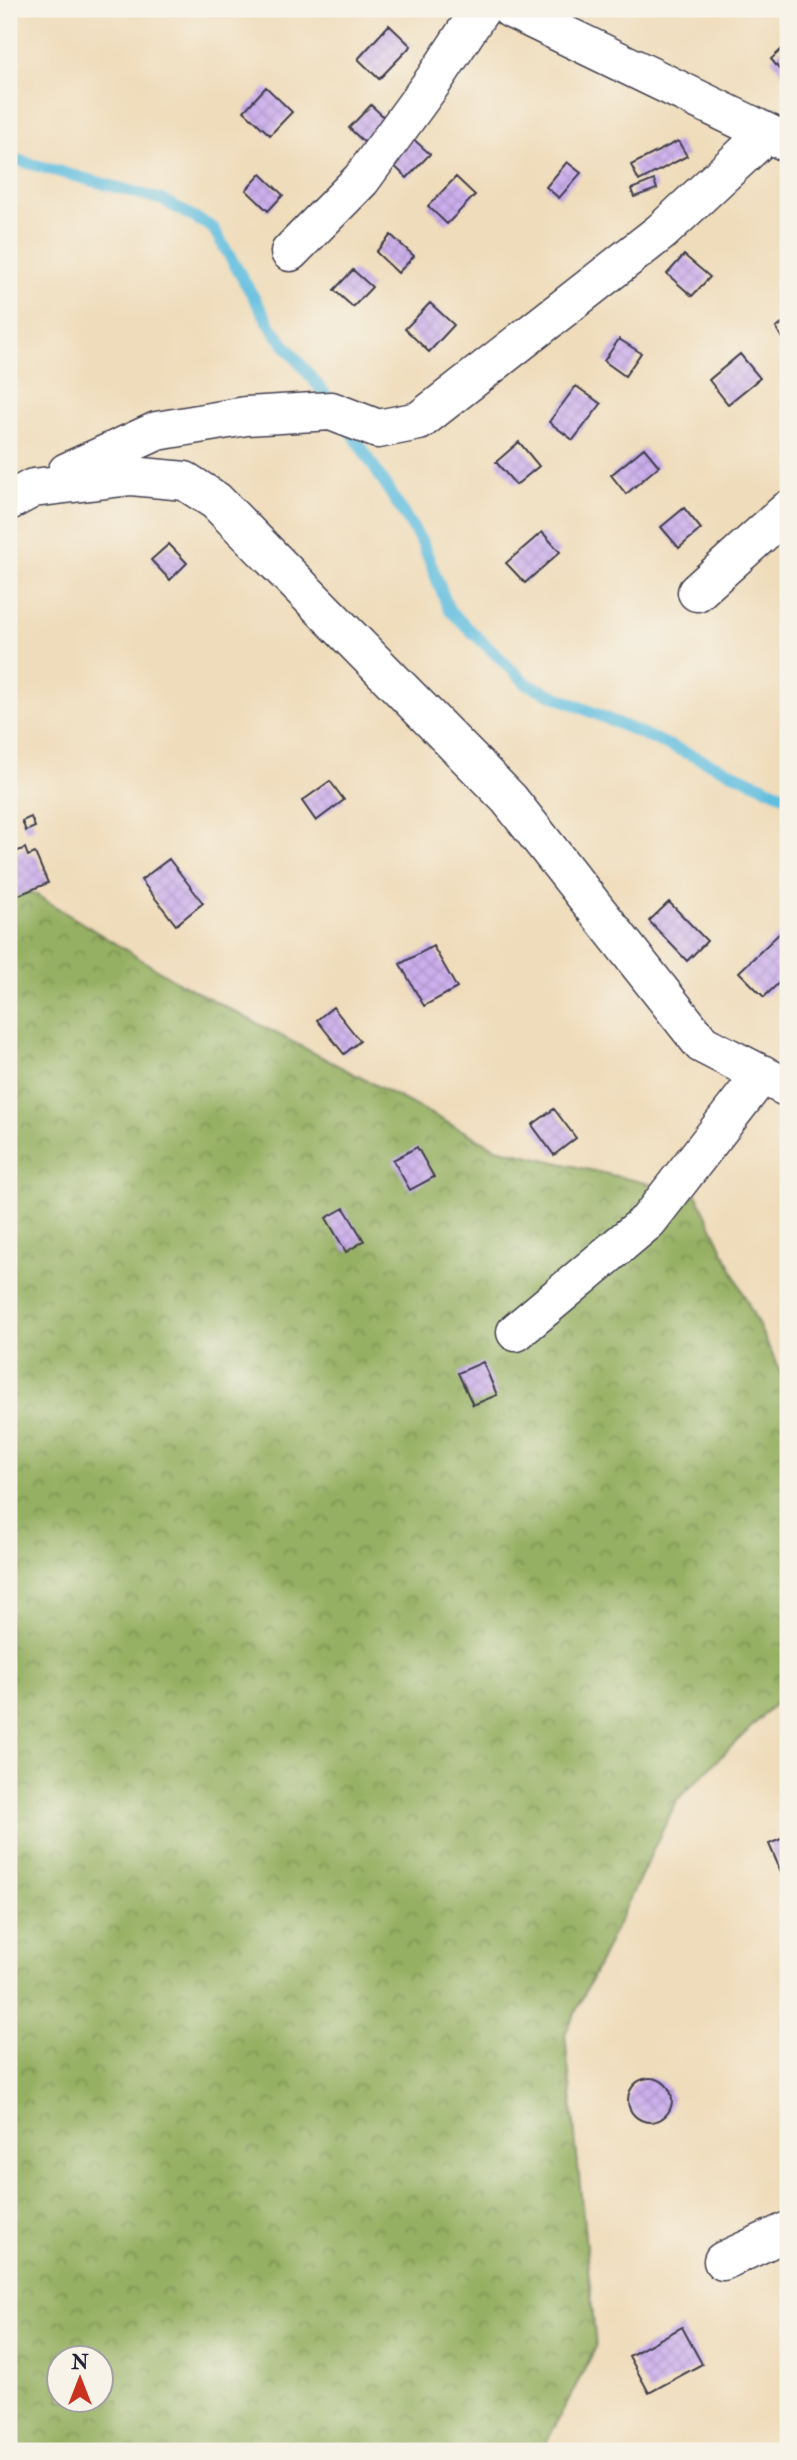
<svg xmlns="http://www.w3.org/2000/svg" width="797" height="2460" viewBox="0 0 797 2460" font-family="'IM FELL Double Pica',serif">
<defs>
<pattern id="forest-crowns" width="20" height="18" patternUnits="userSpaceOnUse" patternTransform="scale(1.75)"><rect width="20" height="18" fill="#95b062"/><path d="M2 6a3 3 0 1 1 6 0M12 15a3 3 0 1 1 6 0" fill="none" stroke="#798f52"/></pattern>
<pattern id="building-cross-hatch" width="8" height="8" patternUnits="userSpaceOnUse" patternTransform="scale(1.75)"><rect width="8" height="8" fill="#cbaeec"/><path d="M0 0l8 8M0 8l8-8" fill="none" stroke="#ae95cb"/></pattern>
</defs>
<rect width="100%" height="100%" fill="#f7f3e8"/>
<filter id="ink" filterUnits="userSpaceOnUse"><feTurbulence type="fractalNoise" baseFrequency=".0143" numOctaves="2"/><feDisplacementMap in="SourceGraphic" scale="14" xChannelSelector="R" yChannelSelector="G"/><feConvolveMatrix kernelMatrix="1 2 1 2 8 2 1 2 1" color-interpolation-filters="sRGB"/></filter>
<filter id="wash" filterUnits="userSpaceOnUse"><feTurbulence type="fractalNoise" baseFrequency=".00686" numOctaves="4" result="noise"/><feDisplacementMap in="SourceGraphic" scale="28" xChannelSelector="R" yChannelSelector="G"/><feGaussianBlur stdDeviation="1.57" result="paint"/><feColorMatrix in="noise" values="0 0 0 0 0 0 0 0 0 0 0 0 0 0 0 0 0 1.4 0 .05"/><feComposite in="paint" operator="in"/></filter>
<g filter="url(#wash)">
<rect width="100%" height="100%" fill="#efdcba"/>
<path fill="url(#forest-crowns)" stroke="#5c694e" stroke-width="2" fill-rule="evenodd" d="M 9,878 L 176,981 L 496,1148 L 697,1195 L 788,1388 L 788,1691 L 677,1800 L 565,2034 L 596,2347 L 542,2451 L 9,2451 ZM 60,2358 L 102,2358 L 102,2400 L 60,2400 Z"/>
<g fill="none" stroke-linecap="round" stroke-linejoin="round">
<path stroke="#61bedf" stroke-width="12" d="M 9,158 L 163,200 L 213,228 L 273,330 L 333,404
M 349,428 L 423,544 L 449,610 L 527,684 L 788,797"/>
</g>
<g id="blocks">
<path fill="url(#building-cross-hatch)" d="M 389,25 L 411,46 L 379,79 L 358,59 Z
M 782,49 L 788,56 L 788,72 L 784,75 L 771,59 Z
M 266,87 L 292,112 L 270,135 L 244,111 Z
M 371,105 L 387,120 L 365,143 L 349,128 Z
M 411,137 L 430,154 L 407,178 L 389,161 Z
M 678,141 L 687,156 L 639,181 L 631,165 Z
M 567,162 L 581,173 L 559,198 L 546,187 Z
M 261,174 L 283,195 L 268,211 L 246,190 Z
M 456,177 L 475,195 L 447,224 L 428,206 Z
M 654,180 L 657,189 L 634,197 L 631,189 Z
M 391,235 L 414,256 L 398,273 L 376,252 Z
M 684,255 L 710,277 L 692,296 L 667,274 Z
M 353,270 L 372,287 L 353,307 L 334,290 Z
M 430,303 L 454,325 L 429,352 L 405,329 Z
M 788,320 L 788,348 L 776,328 Z
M 619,339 L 641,353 L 625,376 L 604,361 Z
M 740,354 L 760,378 L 728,404 L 709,380 Z
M 576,386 L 601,404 L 573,440 L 549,422 Z
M 519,442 L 539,466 L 516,485 L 496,462 Z
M 644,448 L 659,466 L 626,494 L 611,475 Z
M 684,508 L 701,529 L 679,548 L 661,527 Z
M 542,532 L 560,552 L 525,583 L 506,563 Z
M 169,544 L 187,563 L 170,580 L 151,560 Z
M 330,781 L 344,800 L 316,821 L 302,801 Z
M 31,817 L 35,827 L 26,831 L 22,821 Z
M 25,848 L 28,856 L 35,853 L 48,883 L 9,899 L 9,855 Z
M 169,859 L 203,903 L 176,925 L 141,880 Z
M 669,902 L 707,941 L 687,961 L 649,921 Z
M 783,930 L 788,936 L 788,974 L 764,997 L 739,972 Z
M 433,946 L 457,988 L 424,1006 L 400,964 Z
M 333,1007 L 360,1041 L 344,1054 L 317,1020 Z
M 554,1109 L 576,1138 L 554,1155 L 532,1125 Z
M 417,1147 L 434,1177 L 410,1190 L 393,1160 Z
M 344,1208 L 364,1241 L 346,1252 L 326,1218 Z
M 483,1362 L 497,1395 L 473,1405 L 458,1373 Z
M 788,1836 L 788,1888 L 769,1844 Z
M628 2100a22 22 0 1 1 44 0a22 22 0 1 1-44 0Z
M 682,2327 L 702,2364 L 649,2393 L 629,2356 Z"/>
</g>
</g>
<g filter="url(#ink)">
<use href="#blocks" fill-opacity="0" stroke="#413e4e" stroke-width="2"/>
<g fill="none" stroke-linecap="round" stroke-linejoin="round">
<defs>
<path id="street" d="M 511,9 L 786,142
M 290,252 L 361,180 L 434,80 L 481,9
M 67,472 L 157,431 L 246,416 L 331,411 L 378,429 L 419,421 L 661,232 L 766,134
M 9,501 L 33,488 L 131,476 L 185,481 L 216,501 L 509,799 L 702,1044 L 788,1088
M 697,592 L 788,510
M 516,1332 L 648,1221 L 762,1074
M 723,2261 L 788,2231"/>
</defs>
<use href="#street" stroke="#413e4e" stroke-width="41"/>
<use href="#street" stroke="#fff" stroke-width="38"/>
</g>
</g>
<rect width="797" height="2460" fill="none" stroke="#f7f3e8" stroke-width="35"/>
<g transform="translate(80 2379)"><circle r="33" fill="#f7f3e8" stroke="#a29fa3" stroke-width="2"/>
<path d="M0-5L12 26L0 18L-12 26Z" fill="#c8321e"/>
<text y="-10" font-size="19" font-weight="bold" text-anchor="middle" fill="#22223b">N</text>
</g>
</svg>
